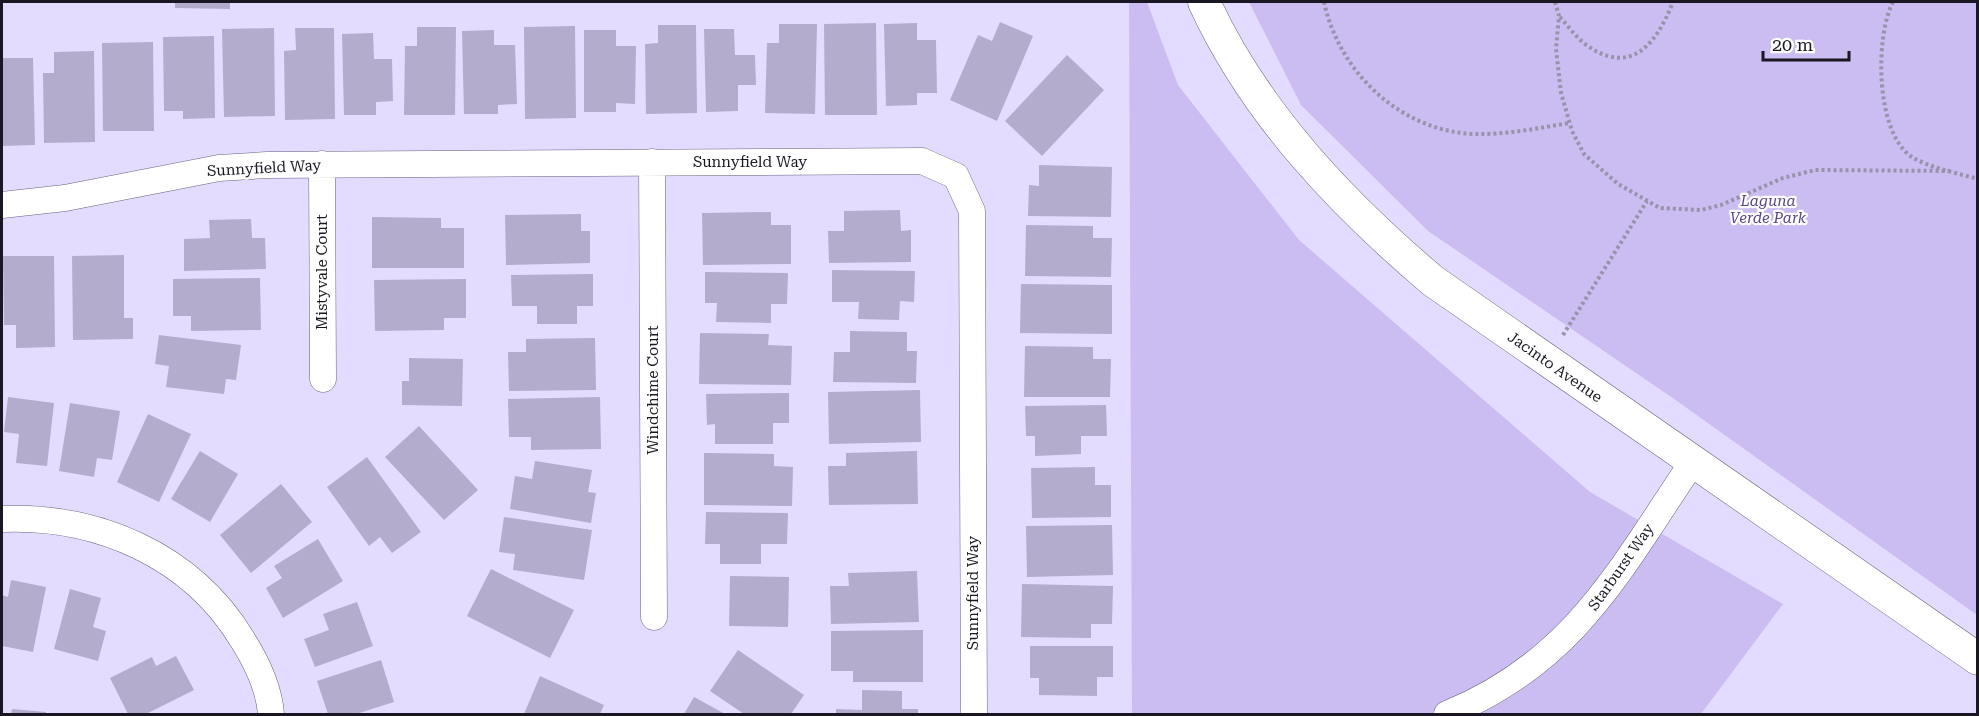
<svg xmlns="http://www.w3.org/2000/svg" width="1979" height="716" viewBox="0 0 1979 716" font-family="'Roboto Serif',serif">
<rect width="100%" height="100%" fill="#e4dcfe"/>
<path fill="#cbbdf2" d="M 1129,2 L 1147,2 L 1178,85 L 1299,240 L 1590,492 L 1783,604 L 1701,714 L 1132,714 Z
M 1249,2 L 1977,2 L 1977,615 L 1677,401 L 1428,231 L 1301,105 Z"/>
<path fill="#b4accd" d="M 175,2 L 230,2 L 230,9 L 175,8 Z
M 1000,22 L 1033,36 L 997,121 L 950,100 L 978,35 L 992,41 Z
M 876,23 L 877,115 L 825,115 L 824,24 Z
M 917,23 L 917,40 L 936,40 L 937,93 L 917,93 L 917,105 L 886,106 L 884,24 Z
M 779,24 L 817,24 L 815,114 L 765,113 L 767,43 L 779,43 Z
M 658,25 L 696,25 L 697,113 L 646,114 L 645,44 L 658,43 Z
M 575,26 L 576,118 L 525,119 L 524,27 Z
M 417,27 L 456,27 L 455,115 L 404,115 L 405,46 L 417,46 Z
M 274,28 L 275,116 L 224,117 L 222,29 Z
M 295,28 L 334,28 L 335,119 L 285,120 L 284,51 L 296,50 Z
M 704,29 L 734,29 L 735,55 L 755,55 L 756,85 L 738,85 L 738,111 L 706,112 Z
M 494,30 L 494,45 L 515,45 L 517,104 L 498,105 L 498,114 L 464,114 L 462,31 Z
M 584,30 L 616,30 L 616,46 L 636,46 L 635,104 L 616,103 L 616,112 L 584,112 Z
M 373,33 L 374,59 L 392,59 L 393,101 L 376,102 L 376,115 L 344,115 L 342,34 Z
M 214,36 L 215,118 L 183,119 L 183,111 L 164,111 L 163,37 Z
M 153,42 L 154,131 L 103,131 L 102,43 Z
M 94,51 L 95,142 L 44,143 L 43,73 L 54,73 L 54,52 Z
M 1067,55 L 1104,90 L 1042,156 L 1005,121 Z
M 2,58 L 33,58 L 35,145 L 2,146 Z
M 1039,165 L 1112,167 L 1111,217 L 1028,216 L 1029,185 L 1039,186 Z
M 900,210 L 901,231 L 911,230 L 911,262 L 829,263 L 828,231 L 844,231 L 844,211 Z
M 771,212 L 771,225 L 791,225 L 791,264 L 703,265 L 702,213 Z
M 581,214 L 581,231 L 590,231 L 590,263 L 506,265 L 505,215 Z
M 372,217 L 441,218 L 441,228 L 464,228 L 464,268 L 372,268 Z
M 251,219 L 252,238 L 265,238 L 266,269 L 184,271 L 184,239 L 210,238 L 209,220 Z
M 1026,225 L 1093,226 L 1093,238 L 1112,238 L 1111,277 L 1025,276 Z
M 124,255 L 124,318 L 133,318 L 133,339 L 73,340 L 72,256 Z
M 3,256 L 54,256 L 55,347 L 16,348 L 16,325 L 4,325 Z
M 832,270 L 915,271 L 914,302 L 900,301 L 899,320 L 858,319 L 859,302 L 832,302 Z
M 705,272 L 788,273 L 787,304 L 771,304 L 771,323 L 716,322 L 717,303 L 705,303 Z
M 593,274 L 593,306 L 577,306 L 577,324 L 537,324 L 537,306 L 512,306 L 511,275 Z
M 260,278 L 261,330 L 191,331 L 191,316 L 173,316 L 173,279 Z
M 466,279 L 466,318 L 444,318 L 444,330 L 375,331 L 374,280 Z
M 1021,284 L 1112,285 L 1112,334 L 1020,333 Z
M 850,331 L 907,332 L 907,351 L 917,351 L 916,383 L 833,382 L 834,352 L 850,352 Z
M 700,333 L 769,334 L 768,345 L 792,346 L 791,385 L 699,384 Z
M 159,335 L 241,345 L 236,380 L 226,379 L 224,394 L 166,387 L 169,366 L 155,364 Z
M 595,338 L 596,390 L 509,391 L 508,352 L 526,352 L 526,339 Z
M 1025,346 L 1093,347 L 1093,359 L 1111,359 L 1110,397 L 1024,397 Z
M 409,358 L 463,359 L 462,406 L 402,405 L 402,381 L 409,381 Z
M 920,390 L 921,442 L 829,444 L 828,392 Z
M 789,393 L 789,423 L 773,423 L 773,444 L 715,444 L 715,424 L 707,425 L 706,394 Z
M 8,397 L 54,403 L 47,466 L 16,463 L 19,434 L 4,432 Z
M 600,397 L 601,449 L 531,450 L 531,437 L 509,437 L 508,399 Z
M 70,403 L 120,411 L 112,460 L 97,458 L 94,477 L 59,471 Z
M 1106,405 L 1107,436 L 1081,436 L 1081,454 L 1035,456 L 1035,436 L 1026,436 L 1025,406 Z
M 148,414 L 191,434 L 159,502 L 117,482 Z
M 419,426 L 478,490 L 444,520 L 385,457 Z
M 200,451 L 238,474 L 210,522 L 171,499 Z
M 917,451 L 918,504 L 829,505 L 828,466 L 846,466 L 846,453 Z
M 704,453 L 774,454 L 774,466 L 793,467 L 792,506 L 704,505 Z
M 367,457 L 421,532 L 392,553 L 380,537 L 369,546 L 327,487 Z
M 535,461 L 592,470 L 588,492 L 596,493 L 591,523 L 510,509 L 515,476 L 532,479 Z
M 1095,467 L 1095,485 L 1111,485 L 1111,517 L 1032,518 L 1031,468 Z
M 281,484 L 312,522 L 251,573 L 220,535 Z
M 706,512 L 788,513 L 787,544 L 761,544 L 761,564 L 720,564 L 720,544 L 705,544 Z
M 504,517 L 592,530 L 584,580 L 513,570 L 515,554 L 499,552 Z
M 1112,525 L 1113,575 L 1027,577 L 1026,526 Z
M 318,539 L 343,581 L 283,618 L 266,588 L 282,578 L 274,566 Z
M 491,569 L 574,610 L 550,658 L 467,616 Z
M 917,571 L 919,622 L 831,624 L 830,586 L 849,586 L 848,573 Z
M 730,576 L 789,577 L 788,627 L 729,626 Z
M 11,580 L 46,587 L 33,652 L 2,646 L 2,595 L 8,597 Z
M 1022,584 L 1113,586 L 1112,624 L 1091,624 L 1091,638 L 1021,637 Z
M 70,589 L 101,598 L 93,627 L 106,631 L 98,661 L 54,649 Z
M 357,602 L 373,646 L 315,667 L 304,639 L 329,630 L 323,614 Z
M 923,630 L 923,682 L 853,682 L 853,671 L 831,671 L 831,631 Z
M 1030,646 L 1113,646 L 1113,677 L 1097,677 L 1097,696 L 1039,695 L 1039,678 L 1030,678 Z
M 738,650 L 804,695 L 791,714 L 744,714 L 710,691 Z
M 176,656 L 194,690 L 146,714 L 128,714 L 110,678 L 152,657 L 156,666 Z
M 381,660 L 394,702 L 356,714 L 328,714 L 317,681 Z
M 540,676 L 604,705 L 600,714 L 524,714 Z
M 862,690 L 902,691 L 902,709 L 918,709 L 918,714 L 836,714 L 836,709 L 862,710 Z
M 694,697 L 725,714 L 684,714 Z
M 12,709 L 46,712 L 46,714 L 11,714 Z"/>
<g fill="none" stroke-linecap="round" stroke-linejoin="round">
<defs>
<path id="minor" d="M 652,162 L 654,617
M 322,164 L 323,379
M 2,205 L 65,198 L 219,168 L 267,165 L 922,161 L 956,176 L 972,211 L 974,714
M 2,519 C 97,515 191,555 242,639 C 256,661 269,687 271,714
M 1447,714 C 1574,662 1619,571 1692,463"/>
<path id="tertiary" d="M 1204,2 C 1255,113 1341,203 1433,281 L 1978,659"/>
</defs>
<use href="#minor" stroke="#67607d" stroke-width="27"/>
<use href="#tertiary" stroke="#67607d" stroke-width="33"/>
<path stroke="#9892ab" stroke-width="4" stroke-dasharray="3 3" stroke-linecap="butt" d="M 1324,2 C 1339,72 1400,131 1474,134 C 1505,135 1539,128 1569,123
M 1555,2 L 1559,16 L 1556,49 L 1561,93 L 1572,131 L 1584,154 L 1618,184 L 1660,208 L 1701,210 L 1721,205 L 1783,178 L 1815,170 L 1953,171
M 1893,2 C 1875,36 1875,133 1912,157 C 1930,168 1957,173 1978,179
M 1560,17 C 1568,26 1576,37 1585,44 C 1631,78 1657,43 1673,2
M 1563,335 L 1647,201"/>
<use href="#minor" stroke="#fff" stroke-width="26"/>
<use href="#tertiary" stroke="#fff" stroke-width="32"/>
</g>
<g text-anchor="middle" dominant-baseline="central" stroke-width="4.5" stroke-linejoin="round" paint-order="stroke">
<g font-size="15" fill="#1a1723" stroke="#fff">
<text x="750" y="162">Sunnyfield Way</text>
<text transform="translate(264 168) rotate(-3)">Sunnyfield Way</text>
<text transform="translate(322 272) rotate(-90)">Mistyvale Court</text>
<text transform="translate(1555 367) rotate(35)">Jacinto Avenue</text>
<text transform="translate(653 390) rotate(-90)">Windchime Court</text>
<text transform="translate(1621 567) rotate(-55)">Starburst Way</text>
<text transform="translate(973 593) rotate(-90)">Sunnyfield Way</text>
</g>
<g font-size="15" font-style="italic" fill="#5a4388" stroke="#fff">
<text x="1768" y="201">Laguna<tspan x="1768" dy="17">Verde Park</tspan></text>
</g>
</g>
<rect width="1979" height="716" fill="none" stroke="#1a1723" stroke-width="6"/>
<path d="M1763 51v9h86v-9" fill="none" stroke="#1a1723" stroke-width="3"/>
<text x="1772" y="51" font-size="18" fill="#1a1723" stroke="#ffffff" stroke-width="4.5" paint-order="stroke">20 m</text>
</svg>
